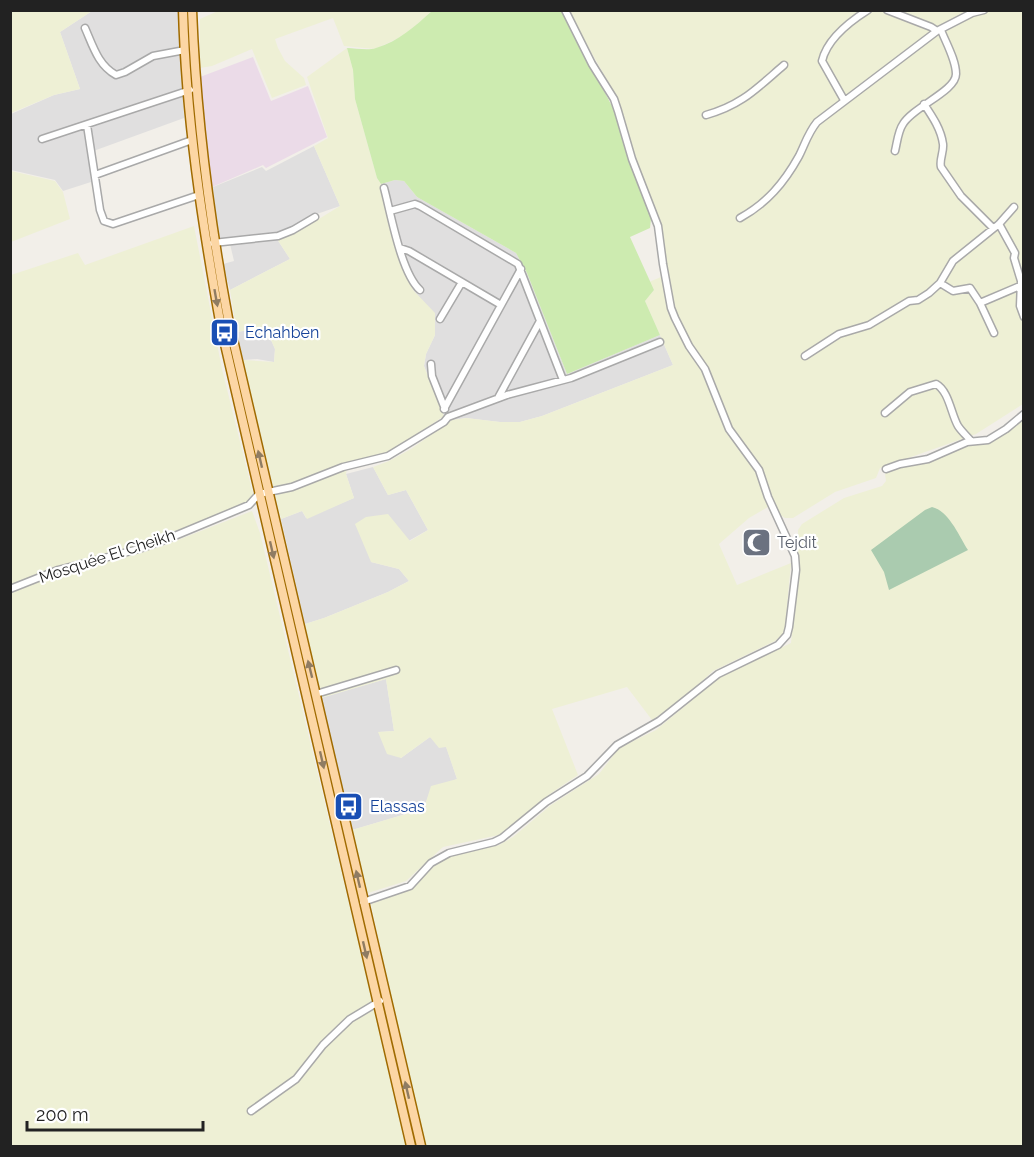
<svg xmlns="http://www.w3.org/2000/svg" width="1034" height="1157" viewBox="0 0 1034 1157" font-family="Raleway,sans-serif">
<rect width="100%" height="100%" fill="#f2efe9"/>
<path fill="#e0dfdf" d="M 92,11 L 179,11 L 184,118 L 88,153 L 91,182 L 63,191 L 55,180 L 11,170 L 11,114 L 54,95 L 80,89 L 60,32 Z
M 314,146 L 340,206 L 311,216 L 277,239 L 290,259 L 230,290 L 223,264 L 234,261 L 230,244 L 219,244 L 213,187 L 262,167 L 266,171 Z
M 395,180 L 404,181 L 417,197 L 516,253 L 527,273 L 567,374 L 660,335 L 673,365 L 542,416 L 520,422 L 500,422 L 466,418 L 452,420 L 444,416 L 424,366 L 426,354 L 435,335 L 421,299 L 413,290 L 397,251 L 381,184 Z
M 254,329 L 271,340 L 275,349 L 274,362 L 257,359 L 243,360 L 237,332 Z
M 373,467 L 388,495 L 406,490 L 428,530 L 371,562 L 399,569 L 409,581 L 388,592 L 324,618 L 305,624 L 281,519 L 302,511 L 306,518 L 354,498 L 346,474 Z
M 386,679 L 394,731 L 379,732 L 401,758 L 430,737 L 446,746 L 457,779 L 430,792 L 426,802 L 416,811 L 352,830 L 321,698 Z"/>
<path fill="#ebdbe8" d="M 253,57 L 271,101 L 308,86 L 327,137 L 266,168 L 263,165 L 212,187 L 200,77 Z"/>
<path fill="#eef0d5" d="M 11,10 L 92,11 L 60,32 L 80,89 L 54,95 L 11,113 Z
M 218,11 L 432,11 L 405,35 L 375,49 L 344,46 L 333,18 L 275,39 L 278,48 L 285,61 L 304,78 L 306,85 L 272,98 L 252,49 L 212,66 L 200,68 L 200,19 Z
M 568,11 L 1023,11 L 1023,404 L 976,434 L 880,468 L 876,478 L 835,492 L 793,518 L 785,518 L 777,513 L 775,508 L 768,507 L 749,518 L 719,544 L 737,585 L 791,563 L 785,629 L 782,635 L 775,641 L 713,671 L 682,700 L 652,720 L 627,687 L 552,709 L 578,775 L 550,794 L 515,824 L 499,835 L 443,847 L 406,881 L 368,893 L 352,830 L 416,811 L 426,802 L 431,786 L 457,779 L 446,747 L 439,748 L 430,737 L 401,758 L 387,754 L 378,732 L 394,731 L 386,679 L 321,698 L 305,624 L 324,618 L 388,592 L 409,581 L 399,569 L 371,562 L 355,524 L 366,517 L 388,514 L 410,541 L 428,530 L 406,490 L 388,495 L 373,467 L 389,461 L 411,449 L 452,420 L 466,418 L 500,422 L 520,422 L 542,416 L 673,365 L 645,301 L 654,290 L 649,282 L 661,277 L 663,251 L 616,96 Z
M 347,48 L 353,70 L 355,99 L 377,178 L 381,184 L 397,251 L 413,290 L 435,313 L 435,335 L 426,354 L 424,366 L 444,416 L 392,451 L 348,463 L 346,474 L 354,498 L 307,519 L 302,511 L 281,519 L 243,360 L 274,362 L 275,349 L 271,340 L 254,329 L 237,332 L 230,290 L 290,259 L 277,239 L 309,225 L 340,206 L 314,146 L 328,138 L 307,77 Z
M 11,171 L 55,181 L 63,192 L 70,219 L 11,242 Z
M 194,226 L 222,369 L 253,494 L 252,498 L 242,505 L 161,540 L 66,565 L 40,573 L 11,587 L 11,275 L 78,253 L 85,265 Z
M 1023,416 L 1023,1146 L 424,1146 L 371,904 L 410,890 L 436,864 L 449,857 L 499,845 L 513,837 L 551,805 L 599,774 L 619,748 L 656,730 L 720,677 L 791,643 L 798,572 L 798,530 L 802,524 L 844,498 L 882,486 L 886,481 L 885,474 L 888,470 L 893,467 L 915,465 L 930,461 L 963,446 L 987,443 L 998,438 Z
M 252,511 L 260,533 L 407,1146 L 11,1146 L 10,594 L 40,581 L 165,545 Z"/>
<path fill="#cdebb0" d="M 432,11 L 562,11 L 614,110 L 651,219 L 650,228 L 630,237 L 654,290 L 645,301 L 660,335 L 567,374 L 527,273 L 516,253 L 417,197 L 404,181 L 395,180 L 381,184 L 377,178 L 355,99 L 353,70 L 347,48 C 355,48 368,51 376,48 C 399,41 415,26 432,11 Z"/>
<path fill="#aacbaf" d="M 932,507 C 949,511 959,536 968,550 L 889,590 L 884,572 L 871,550 L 925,510 Z"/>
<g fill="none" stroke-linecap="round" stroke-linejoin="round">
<defs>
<path id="minor" d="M 887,10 L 931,27 L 937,31
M 85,28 C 93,46 98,65 116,75 L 125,72 L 153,56 L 185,50
M 844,100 L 822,61 C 827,39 849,22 868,10
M 924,104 C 932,116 941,129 943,144 C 944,152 939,160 941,167 L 961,196 L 993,228
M 706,115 C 742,105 757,88 784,65
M 87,125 L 100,210 L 104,221 L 113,224 L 199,195
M 42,139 L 190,90
M 895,151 C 897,143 898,131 903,124 C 913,107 956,91 956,74 C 956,60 946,43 941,30
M 95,175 L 192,140
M 384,188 C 391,214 401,273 420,290
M 390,211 L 415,204 L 420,206 L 518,264 L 563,380
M 740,218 C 767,203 784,183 799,156 C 805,144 808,133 817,122 L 937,31 L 972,13 L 984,10
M 999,224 L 1015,253 L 1014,258 L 1021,281 L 1020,306 L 1024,317
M 213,243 L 278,236 L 293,230 L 315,217
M 400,248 L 409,251 L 501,305
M 940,283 L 953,291 L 970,288 L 980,303 L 1020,286
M 980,303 L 994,333
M 440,319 L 462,282
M 805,356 L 839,334 L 869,325 L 909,301 L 918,300 L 929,293 L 940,283 L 953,261 L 999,224 L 1014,207
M 431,364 L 432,376 L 445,409
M 498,398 L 540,321
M 444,409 L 521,269
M 885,413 L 910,392 L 936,384 C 949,391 951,414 958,426 C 962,432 967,436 971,441
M 886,469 L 900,464 L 928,459 L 967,442 L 988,440 L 1006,429 L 1024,414
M 10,589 L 58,570 L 139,549 L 165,540 L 249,505 L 259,494 L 292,487 L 343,467 L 388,456 L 444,422 L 448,417 L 507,395 L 571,378 L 660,342
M 316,694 L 396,670
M 363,902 L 410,886 L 431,863 L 449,853 L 494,842 L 502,838 L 546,802 L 587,776 L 617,745 L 659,721 L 718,674 L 778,645 L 787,635 L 789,627 L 796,570 L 795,556 L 768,497 L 759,470 L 729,429 L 705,369 L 689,346 L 675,318 L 671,308 L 663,264 L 658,226 L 632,159 L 618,111 L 614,99 L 592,64 L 565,10
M 251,1111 L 296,1079 L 323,1045 L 350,1019 L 380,1001"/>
<path id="major" d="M 183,10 C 186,117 202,222 221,327 L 411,1146
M 192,10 C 196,114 209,216 228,318 L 421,1146"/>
</defs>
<use href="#minor" stroke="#a9a9a9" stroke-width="9"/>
<use href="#major" stroke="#a06b00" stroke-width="11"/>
<use href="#minor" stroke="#fff" stroke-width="6"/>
<use href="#major" stroke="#fcd6a4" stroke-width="8"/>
</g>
<defs><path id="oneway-solid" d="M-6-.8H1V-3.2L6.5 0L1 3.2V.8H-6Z" transform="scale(1.5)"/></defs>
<g fill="#8f7c63">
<use href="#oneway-solid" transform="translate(216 298) rotate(80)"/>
<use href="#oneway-solid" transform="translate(260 459) rotate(-103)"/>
<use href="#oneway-solid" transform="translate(272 550) rotate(77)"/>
<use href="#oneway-solid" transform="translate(310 669) rotate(-104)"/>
<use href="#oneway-solid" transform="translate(322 760) rotate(77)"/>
<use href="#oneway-solid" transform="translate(358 879) rotate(-103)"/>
<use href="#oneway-solid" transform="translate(365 950) rotate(77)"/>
<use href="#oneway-solid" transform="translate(407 1090) rotate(-103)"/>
</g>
<defs>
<symbol id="bus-square" viewBox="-11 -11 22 22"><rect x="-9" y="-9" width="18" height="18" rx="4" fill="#1a4fb4" stroke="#fff"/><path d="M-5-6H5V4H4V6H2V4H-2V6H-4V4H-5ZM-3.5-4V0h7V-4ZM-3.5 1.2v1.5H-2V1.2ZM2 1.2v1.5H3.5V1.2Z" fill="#fff"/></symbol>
<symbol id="mosque-square" viewBox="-11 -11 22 22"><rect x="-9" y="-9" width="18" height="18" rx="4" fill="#6b7280" stroke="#fff"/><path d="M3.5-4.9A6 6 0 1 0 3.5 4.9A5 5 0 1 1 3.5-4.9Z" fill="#fff"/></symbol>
</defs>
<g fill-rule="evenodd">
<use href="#bus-square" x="208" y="316" width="33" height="33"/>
<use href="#mosque-square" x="740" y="526" width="33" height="33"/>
<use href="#bus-square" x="332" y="790" width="33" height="33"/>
</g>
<g text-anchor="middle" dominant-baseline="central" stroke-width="4.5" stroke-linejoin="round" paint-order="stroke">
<g font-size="16" fill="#164399" stroke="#fff" text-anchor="start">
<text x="245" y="332">Echahben</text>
<text x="370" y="806">Elassas</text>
</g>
<g font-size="16" fill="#5b616d" stroke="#fff" text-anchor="start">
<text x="777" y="542">Tejdit</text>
</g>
<g font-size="16" fill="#222" stroke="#fff">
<text transform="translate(107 556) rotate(-18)">Mosquée El Cheikh</text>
</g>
</g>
<rect width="1034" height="1157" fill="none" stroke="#222222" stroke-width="24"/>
<path d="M27 1121v9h176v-9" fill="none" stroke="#222222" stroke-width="3"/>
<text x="36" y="1121" font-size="18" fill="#222222" stroke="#ffffff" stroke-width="4.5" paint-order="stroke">200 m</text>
</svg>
